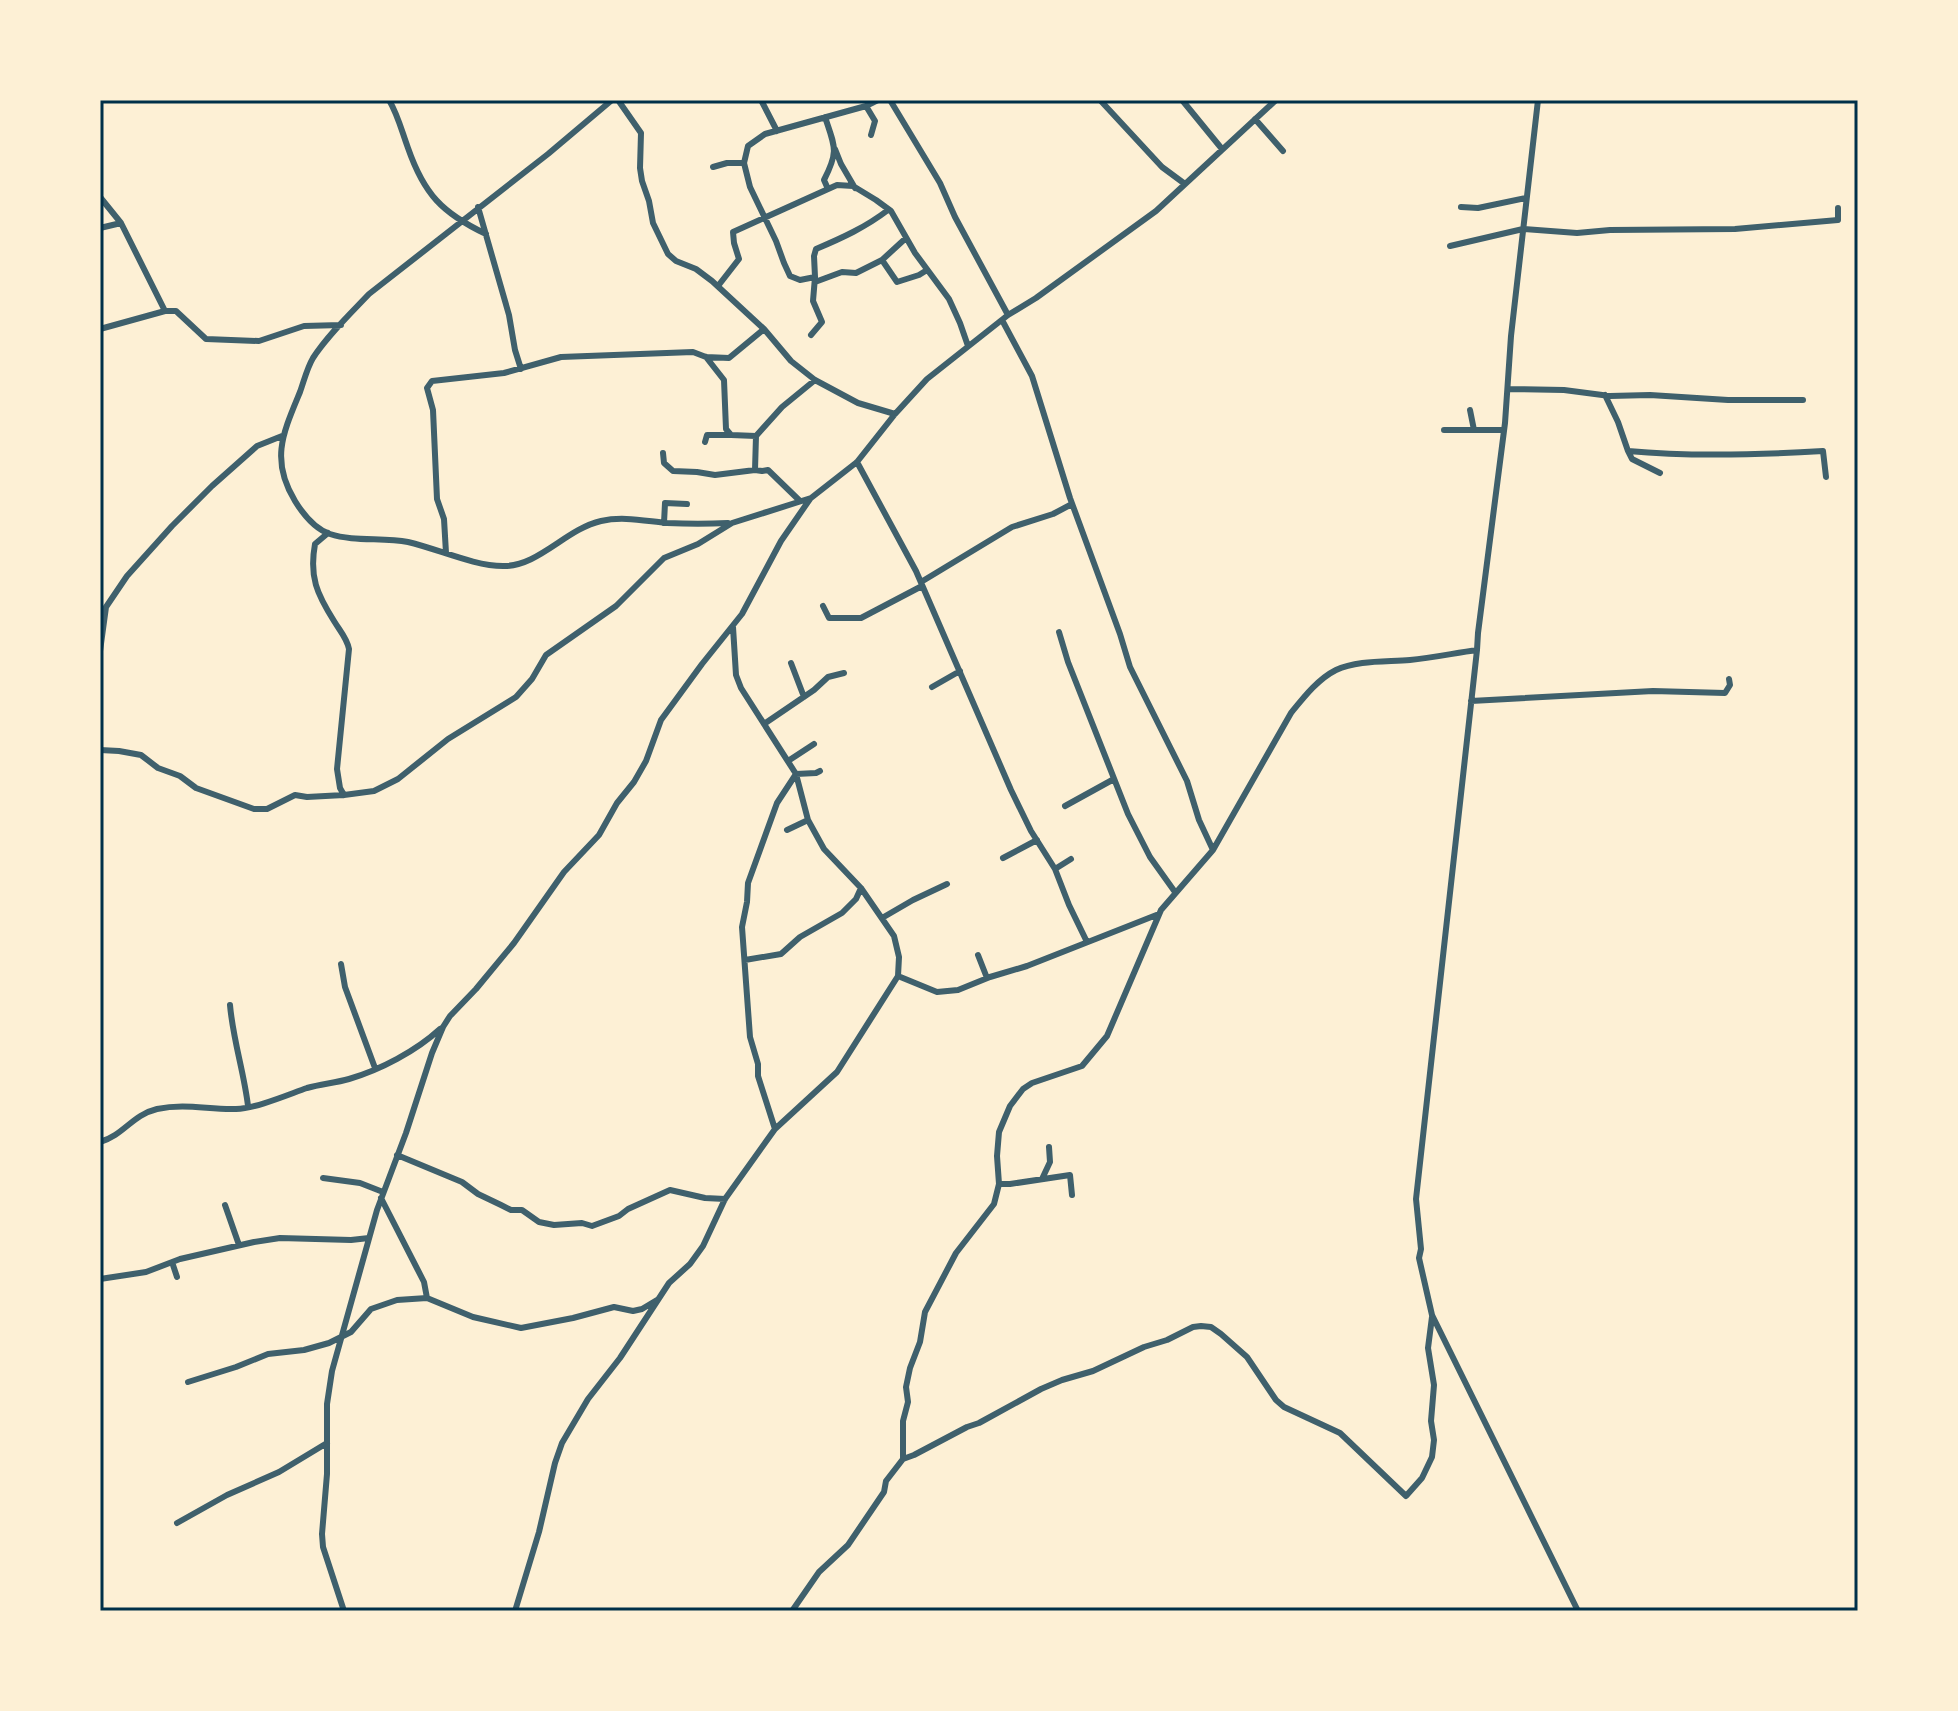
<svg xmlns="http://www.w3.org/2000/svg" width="1958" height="1711" viewBox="0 0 1958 1711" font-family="Raleway,sans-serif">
<rect width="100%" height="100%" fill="#fdf0d5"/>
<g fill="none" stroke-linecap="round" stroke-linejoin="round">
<path stroke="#3f606c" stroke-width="6" d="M 389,100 C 398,115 402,132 408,148 C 424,194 442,213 486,234
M 612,100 L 548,154 L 369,294 C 350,314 328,335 313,358 C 307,368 304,381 300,392 C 283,433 270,460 295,501 C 303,514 315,529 330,534 C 354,542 383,537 408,542 C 438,549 474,566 503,566 C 538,567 566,529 601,521 C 623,516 645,521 667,523 C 688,524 708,524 728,523
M 618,100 L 641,133 L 640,168 L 642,181 L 649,201 L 653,223 L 668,254 L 676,261 L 696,269 L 712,281 L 764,329 L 791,361 L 815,380 L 858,403 L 895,414
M 761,100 L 777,131
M 890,100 L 940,183 L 955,217 L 1008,315
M 1100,100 L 1162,167 L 1185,184
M 1182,100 L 1222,149
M 1538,100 L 1511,336 L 1505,423 L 1478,633 L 1477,650 L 1416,1199 L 1421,1249 L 1419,1258 L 1432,1315 L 1578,1611
M 866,106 L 875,121 L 871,135
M 825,117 C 835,147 839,151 824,180 L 828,189
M 1255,119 L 1283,151
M 835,149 L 841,164 L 855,188
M 713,167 L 727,163 L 744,163
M 100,197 L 121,223 L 165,311
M 478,207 L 509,315 L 515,350 L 521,369
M 1461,207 L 1478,208 L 1526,198
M 100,228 L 121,223
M 906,238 L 882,260 L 897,282 L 919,275 L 927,270
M 1450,246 L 1523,229 L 1577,233 L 1610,230 L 1735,229 L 1838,220 L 1838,208
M 815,277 L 814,256 L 816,249 C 842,238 866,227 888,210
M 815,282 L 842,272 L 856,273 L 882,260
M 718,286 L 739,259 L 734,243 L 733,232 L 837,185 L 853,186 L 876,200 L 891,211 L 915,253 L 949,299 L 960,323 L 968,346
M 1002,320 L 1032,376 L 1070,498 L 1120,634 L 1130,667 L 1187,781 L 1199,820 L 1213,850
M 100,329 L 165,311 L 176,311 L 206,339 L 259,341 L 304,326 L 341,325
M 811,335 L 822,322 L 813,301 L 815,277 L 800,280 L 790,276 L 784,263 L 776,241 L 750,187 L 744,163 L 748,146 L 765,134 L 866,106 L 878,100
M 706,357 L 724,380 L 726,429 L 731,435 L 756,436
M 1508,389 L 1564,390 L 1610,396 L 1650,395 L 1728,400 L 1803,400
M 1605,395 L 1618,422 L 1628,451 C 1692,457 1758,455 1823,451 L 1826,477
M 1470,410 L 1474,430
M 1444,430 L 1504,430
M 705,442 L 707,435 L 731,435
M 1628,451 L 1632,459 L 1660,473
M 663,453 L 664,463 L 673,471 L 697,472 L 715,475 L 755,470
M 857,462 L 916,571 L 1011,790 L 1031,831 L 1055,869 L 1071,859
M 800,501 L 768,470 L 762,471 L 755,470 L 756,436 L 782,407 L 815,380
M 664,523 L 665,503 L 687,504
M 328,533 L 315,544 C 309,577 317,594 334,621 C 340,631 347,638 349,649 L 337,769 L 340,788 L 344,795
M 446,553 L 444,519 L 437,499 L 433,410 L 427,388 L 432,381 L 504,373 L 561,357 L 693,352 L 706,357 L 729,358 L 764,329
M 921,582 L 1012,527 L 1053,514 L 1072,504
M 823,606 L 829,618 L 861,618 L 922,586
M 1059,632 L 1068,662 L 1128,814 L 1150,857 L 1175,892
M 100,651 L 106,607 L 127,576 L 172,526 L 212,486 L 257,446 L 282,436
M 791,663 L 804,697
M 932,687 L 960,671
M 1471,701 L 1653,691 L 1725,693 L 1730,685 L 1729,679
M 764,724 L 814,690 L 828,677 L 844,673
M 100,750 L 119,751 L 141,755 L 158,768 L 180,776 L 196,788 L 254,809 L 267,809 L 295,795 L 307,797 L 344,795 L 374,791 L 398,779 L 448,739 L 516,697 L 532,679 L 546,655 L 616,606 L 664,558 L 698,544 L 732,523 L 811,498 L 857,462 L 895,414 L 927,379 L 1008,315 L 1036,298 L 1156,211 L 1276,100
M 788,761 L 814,744
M 1065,806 L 1114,779
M 787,830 L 808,820
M 1003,858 L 1037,840
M 1055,869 L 1069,905 L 1087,942
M 882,918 L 913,900 L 947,884
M 978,955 L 987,978
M 745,960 L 781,954 L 800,937 L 842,913 L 856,899 L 861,888
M 341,964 L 345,987 L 375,1068
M 898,976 L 937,992 L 958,990 L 990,977 L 1027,966 L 1159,914
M 230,1005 C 233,1040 244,1072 248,1106
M 775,1129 L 758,1076 L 758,1064 L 750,1037 L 742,927 L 747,902 L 748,883 L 777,803 L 796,774 L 816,773 L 820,771
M 100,1142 C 124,1135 132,1115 157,1109 C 186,1103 209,1110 236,1109 C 257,1108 287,1095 307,1088 C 321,1084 335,1083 349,1079 C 380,1070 416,1051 440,1029
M 397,1155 L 462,1182 L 478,1194 L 501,1205 L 511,1210 L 522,1210 L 539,1222 L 554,1225 L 582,1223 L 592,1226 L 619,1216 L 628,1209 L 670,1190 L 705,1198 L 725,1199
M 323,1178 L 360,1183 L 383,1192
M 1042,1179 L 1050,1162 L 1049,1147
M 999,1184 L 1010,1184 L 1070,1175 L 1072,1195
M 381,1198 L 424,1282 L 427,1298
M 225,1205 L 239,1245
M 172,1262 L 177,1277
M 100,1279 L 146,1272 L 180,1259 L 254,1242 L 280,1238 L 351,1240 L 369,1238
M 188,1382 L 236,1367 L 268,1354 L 304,1350 L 329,1343 L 351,1332 L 371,1309 L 397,1300 L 427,1298 L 473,1317 L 521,1328 L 573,1318 L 614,1307 L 633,1311 L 642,1309 L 657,1300
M 903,1459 L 914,1455 L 967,1427 L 979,1423 L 1041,1389 L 1062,1380 L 1093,1371 L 1144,1347 L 1167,1340 L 1193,1327 L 1201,1326 L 1211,1327 L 1221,1334 L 1247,1357 L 1276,1400 L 1284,1407 L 1340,1433 L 1406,1496 L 1422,1478 L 1432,1457 L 1434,1440 L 1431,1421 L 1434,1385 L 1428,1348 L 1432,1317
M 177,1523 L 227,1495 L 279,1472 L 327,1443
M 344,1611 L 323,1547 L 322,1534 L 327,1474 L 327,1404 L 332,1371 L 377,1210 L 406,1133 L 432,1053 L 443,1027 L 450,1016 L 476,989 L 514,943 L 564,872 L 599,835 L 617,803 L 634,782 L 646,761 L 661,720 L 702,664 L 742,614 L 781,541 L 810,499
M 515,1611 L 539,1532 L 555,1463 L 562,1443 L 588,1399 L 620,1358 L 669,1283 L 690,1264 L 703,1246 L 725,1199 L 775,1129 L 837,1072 L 898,976 L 899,957 L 894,936 L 861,888 L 824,849 L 808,820 L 796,774 L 741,688 L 736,675 L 733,627
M 792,1611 L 819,1572 L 848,1545 L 884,1492 L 886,1481 L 903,1459 L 903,1421 L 908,1402 L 906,1387 L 910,1368 L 920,1342 L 925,1312 L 956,1253 L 994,1204 L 999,1184 L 997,1156 L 999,1132 L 1010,1106 L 1023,1089 L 1032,1083 L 1082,1066 L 1107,1036 L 1161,910 L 1213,850 L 1291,713 C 1304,697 1318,679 1336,670 C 1357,660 1387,662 1410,660 C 1432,658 1455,653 1477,650"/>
</g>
<rect width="1958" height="1711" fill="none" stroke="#fdf0d5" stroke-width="204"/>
<rect x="102" y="102" width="1754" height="1507" fill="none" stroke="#003049" stroke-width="3"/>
</svg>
